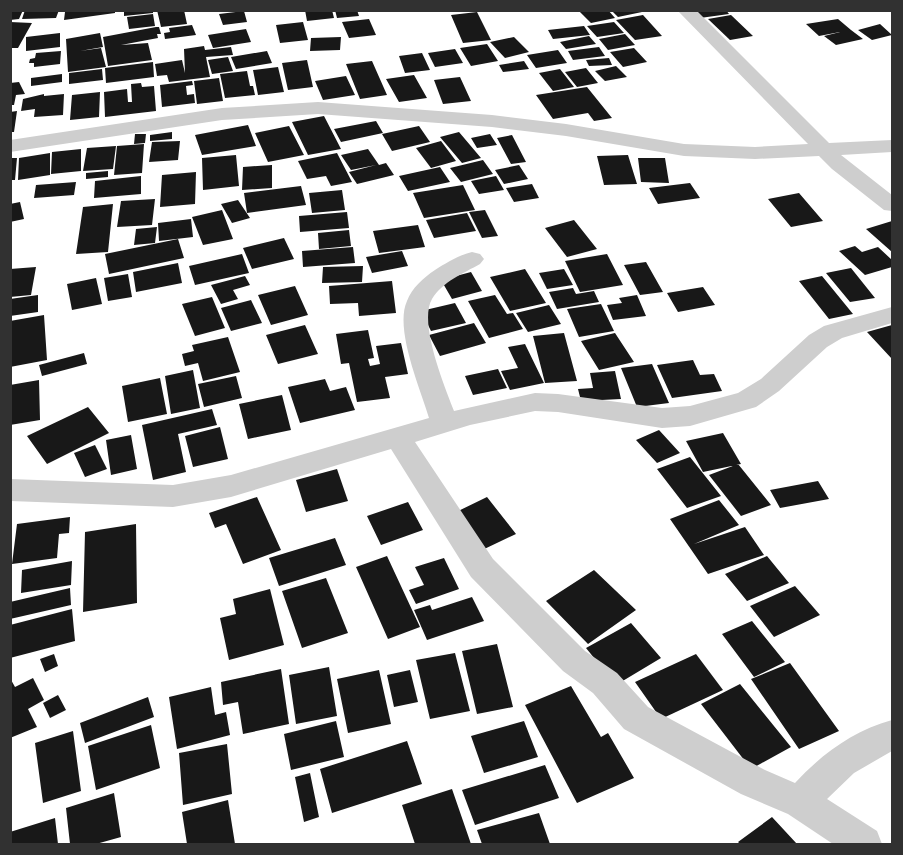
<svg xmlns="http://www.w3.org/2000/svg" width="903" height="855" viewBox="0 0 903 855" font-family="Karla,sans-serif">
<rect width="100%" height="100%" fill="#fff"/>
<path fill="#181818" d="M 10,10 L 23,10 L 19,19 L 10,20 Z
M 25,10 L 59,10 L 56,18 L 22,19 Z
M 73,10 L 115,10 L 115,13 L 64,20 L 65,12 Z
M 124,10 L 153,10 L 153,13 L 124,16 Z
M 157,10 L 184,10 L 187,24 L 161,27 Z
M 305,10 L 332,10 L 334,18 L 307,21 Z
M 335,10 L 357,10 L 359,16 L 337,18 Z
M 578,10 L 608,10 L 615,18 L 591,23 Z
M 611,10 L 640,10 L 642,12 L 618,17 Z
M 705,10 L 726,10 L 729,14 L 700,18 L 694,12 Z
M 244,11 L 247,22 L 223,25 L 219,14 Z
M 477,12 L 491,40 L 463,43 L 451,15 Z
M 153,14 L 155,26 L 129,29 L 127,17 Z
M 643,15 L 662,36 L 635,40 L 616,20 Z
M 731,15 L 753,36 L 730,40 L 708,19 Z
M 369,19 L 376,35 L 349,38 L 342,22 Z
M 838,19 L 851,30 L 863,39 L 836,45 L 824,36 L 840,32 L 819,36 L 806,24 Z
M 10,22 L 32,23 L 18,48 L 10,48 Z
M 303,22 L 308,40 L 280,43 L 276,25 Z
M 614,22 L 624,33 L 597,37 L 587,26 Z
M 880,24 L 892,35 L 872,40 L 858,30 Z
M 192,25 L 196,35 L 165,39 L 164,33 L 170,32 L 169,28 Z
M 584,26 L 590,35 L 553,39 L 548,30 Z
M 156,27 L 159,27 L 161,34 L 157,34 L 158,38 L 121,45 L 148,43 L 152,60 L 108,66 L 103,37 Z
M 246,29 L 251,42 L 213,48 L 208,35 Z
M 60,33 L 60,47 L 26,51 L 26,37 Z
M 100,33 L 103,47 L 80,51 L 101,48 L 106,67 L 68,72 L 66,39 Z
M 625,34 L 635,45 L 608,50 L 599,39 Z
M 589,36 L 596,44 L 566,49 L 560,42 Z
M 341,37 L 340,50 L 310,51 L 311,38 Z
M 514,37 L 529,52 L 505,58 L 490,42 Z
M 487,44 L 498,61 L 471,66 L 460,48 Z
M 204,46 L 205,50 L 231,47 L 233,55 L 206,57 L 210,77 L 169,82 L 167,75 L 157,76 L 155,64 L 182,60 L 185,73 L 184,49 Z
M 599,47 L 605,56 L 573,60 L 568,51 Z
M 634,48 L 647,62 L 623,67 L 610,52 Z
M 455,49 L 463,63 L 435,67 L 428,53 Z
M 558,50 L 567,63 L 536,68 L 527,55 Z
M 61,51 L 60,64 L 34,67 L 34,63 L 29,63 L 30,59 L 35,58 L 36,53 Z
M 267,51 L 272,63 L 236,69 L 231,57 Z
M 422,53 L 430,70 L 405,73 L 399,56 Z
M 228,57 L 233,71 L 212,74 L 208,60 Z
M 609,58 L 612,65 L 589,66 L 586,60 Z
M 307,60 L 313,87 L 288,90 L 282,63 Z
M 372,61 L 387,95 L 360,99 L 346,64 Z
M 524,61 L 529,69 L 503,72 L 499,65 Z
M 153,62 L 154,77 L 106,83 L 105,68 Z
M 616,66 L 627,77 L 605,81 L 595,71 Z
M 278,67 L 284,92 L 258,95 L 253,70 Z
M 586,68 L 598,83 L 577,87 L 565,72 Z
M 102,69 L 103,80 L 69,84 L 69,73 Z
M 560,69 L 574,87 L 553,91 L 539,73 Z
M 247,71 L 250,86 L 253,86 L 255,95 L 225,98 L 220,74 Z
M 62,74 L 62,82 L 31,86 L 31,78 Z
M 414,75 L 427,98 L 399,102 L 386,79 Z
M 346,76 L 355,95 L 323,100 L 315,81 Z
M 460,77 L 471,101 L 443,104 L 434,80 Z
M 219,78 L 223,101 L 197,104 L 194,81 Z
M 192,81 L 193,85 L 186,86 L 187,95 L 194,94 L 195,103 L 162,107 L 160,85 Z
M 19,82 L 25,94 L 16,95 L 14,105 L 10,105 L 10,83 Z
M 141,83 L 142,87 L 154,86 L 156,111 L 105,117 L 104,92 L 127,89 L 128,102 L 132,102 L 131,84 Z
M 587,87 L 612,118 L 594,121 L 588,113 L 553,119 L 536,95 Z
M 100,92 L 99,117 L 70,120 L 72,95 Z
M 44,94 L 44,96 L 64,94 L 63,115 L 34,117 L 35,109 L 21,111 L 23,99 Z
M 17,111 L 14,132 L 10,132 L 10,112 Z
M 324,116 L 341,149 L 308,155 L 292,122 Z
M 376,121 L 383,133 L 341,142 L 334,129 Z
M 248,125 L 256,146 L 202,155 L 195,135 Z
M 289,126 L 304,155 L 268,162 L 255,133 Z
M 419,126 L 430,142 L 392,151 L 382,134 Z
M 172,132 L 172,139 L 150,141 L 150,135 Z
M 459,132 L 481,158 L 462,163 L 440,137 Z
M 135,134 L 146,134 L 145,143 L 134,144 Z
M 490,134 L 497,145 L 477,148 L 471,138 Z
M 512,135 L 526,162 L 511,164 L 497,138 Z
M 180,141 L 178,160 L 149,162 L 152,142 Z
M 441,141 L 456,161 L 431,168 L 416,148 Z
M 144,144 L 142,173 L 114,175 L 117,146 Z
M 116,146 L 113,169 L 83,171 L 87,148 Z
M 81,149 L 81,171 L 51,174 L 52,152 Z
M 368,149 L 379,165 L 386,163 L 394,175 L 357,184 L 349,172 L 376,165 L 351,170 L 341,155 Z
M 50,153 L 50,175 L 18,180 L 19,158 Z
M 337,153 L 352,182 L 331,186 L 326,176 L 307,179 L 298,161 Z
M 236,155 L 239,186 L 203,190 L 202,158 Z
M 628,155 L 637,184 L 604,185 L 597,156 Z
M 10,158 L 17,158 L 15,180 L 10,180 Z
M 638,158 L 665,158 L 669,183 L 641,182 Z
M 483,160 L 493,174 L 461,182 L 450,168 Z
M 272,165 L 272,188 L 242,190 L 243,167 Z
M 519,165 L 528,179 L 504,184 L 495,170 Z
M 440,167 L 450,182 L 408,191 L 399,176 Z
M 108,171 L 108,177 L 86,179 L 86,173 Z
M 196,172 L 195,204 L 160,207 L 162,175 Z
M 141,176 L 141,194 L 94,198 L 95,181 Z
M 496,176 L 504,190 L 479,194 L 471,181 Z
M 76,182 L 74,195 L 34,198 L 36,185 Z
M 690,183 L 700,198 L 658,204 L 649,188 Z
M 532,184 L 539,198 L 514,202 L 506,188 Z
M 463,185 L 475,210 L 424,218 L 413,193 Z
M 301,186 L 306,205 L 247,213 L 244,193 Z
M 342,190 L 345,210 L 312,213 L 309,193 Z
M 799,193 L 823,221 L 791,227 L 768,199 Z
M 155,199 L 152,225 L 117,227 L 121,201 Z
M 238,200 L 250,218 L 232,223 L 221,204 Z
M 20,202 L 24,219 L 10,222 L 10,204 Z
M 113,204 L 108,252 L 76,254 L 83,207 Z
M 222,210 L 233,239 L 203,245 L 192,217 Z
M 485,210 L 498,236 L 482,238 L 469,212 Z
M 347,212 L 349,228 L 300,232 L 299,216 Z
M 467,213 L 476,231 L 434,238 L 426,220 Z
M 191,219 L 193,237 L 159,241 L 158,223 Z
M 574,220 L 597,249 L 567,257 L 545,228 Z
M 892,221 L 892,252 L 866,229 Z
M 418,225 L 425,247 L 379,253 L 373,231 Z
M 157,227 L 155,243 L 134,245 L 136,229 Z
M 349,230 L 351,246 L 319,249 L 318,233 Z
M 284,238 L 294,259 L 252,269 L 243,248 Z
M 178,239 L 184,258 L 109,274 L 105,254 Z
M 855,246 L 862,252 L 878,247 L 892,260 L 892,267 L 865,275 L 839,251 Z
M 353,247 L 355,263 L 303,267 L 302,251 Z
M 402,251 L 408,266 L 372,273 L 366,257 Z
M 242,254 L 249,273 L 195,285 L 189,266 Z
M 607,254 L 623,285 L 580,292 L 565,261 Z
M 646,262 L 663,292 L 640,295 L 624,265 Z
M 178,263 L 182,283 L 136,292 L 133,272 Z
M 363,266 L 362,282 L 322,283 L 323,267 Z
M 36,267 L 31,295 L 10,297 L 10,269 Z
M 851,268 L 875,298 L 850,302 L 826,273 Z
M 525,269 L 546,303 L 510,311 L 490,277 Z
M 564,269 L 573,285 L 547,289 L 539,273 Z
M 471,272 L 482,291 L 452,299 L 441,280 Z
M 128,274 L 132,297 L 108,301 L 104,278 Z
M 245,276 L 250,285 L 233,290 L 238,299 L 221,304 L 211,285 Z
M 822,276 L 853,314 L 829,319 L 799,281 Z
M 96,278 L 102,304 L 72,310 L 67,284 Z
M 392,281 L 396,313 L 359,316 L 358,303 L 330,304 L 329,286 Z
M 295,286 L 308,315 L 271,325 L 258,295 Z
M 703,287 L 715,305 L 678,312 L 667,293 Z
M 573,288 L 576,294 L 594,291 L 599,302 L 557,309 L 549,292 Z
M 38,295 L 38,312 L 10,316 L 10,299 Z
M 495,295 L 507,314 L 513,313 L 523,329 L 489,338 L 468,301 Z
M 637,295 L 646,316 L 613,320 L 607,305 L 622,303 L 619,298 Z
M 212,297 L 225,328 L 195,336 L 182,304 Z
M 251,300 L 262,323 L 231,331 L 221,308 Z
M 455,303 L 466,323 L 431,331 L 421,311 Z
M 601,304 L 614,331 L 579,337 L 567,309 Z
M 549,305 L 561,324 L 528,332 L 516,313 Z
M 44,315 L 47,360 L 10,367 L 10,321 Z
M 474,323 L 486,343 L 440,356 L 429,335 Z
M 305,325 L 318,354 L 278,364 L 266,335 Z
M 892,325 L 892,359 L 867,332 Z
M 368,330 L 374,358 L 368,359 L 370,366 L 380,364 L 376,346 L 401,343 L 408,374 L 385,377 L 390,398 L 357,402 L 349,363 L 341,364 L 336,334 Z
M 564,333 L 577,381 L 545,383 L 533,336 Z
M 615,333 L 634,362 L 599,370 L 581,341 Z
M 228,337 L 240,372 L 203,381 L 198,363 L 185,366 L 182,354 L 194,351 L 192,345 Z
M 525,344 L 544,383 L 510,390 L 501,371 L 518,368 L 508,347 Z
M 84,353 L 87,364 L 42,376 L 39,365 Z
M 693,360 L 700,375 L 714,374 L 722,391 L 672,398 L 657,365 Z
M 652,364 L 669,403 L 637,407 L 621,368 Z
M 498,369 L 507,388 L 473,395 L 465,376 Z
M 193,370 L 200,408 L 171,414 L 165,376 Z
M 615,371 L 621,399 L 581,401 L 578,389 L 593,388 L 590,373 Z
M 236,376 L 242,398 L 204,407 L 198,384 Z
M 160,378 L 167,414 L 128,422 L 122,386 Z
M 325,379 L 330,391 L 346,387 L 355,410 L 300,423 L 288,387 Z
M 39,380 L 40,420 L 10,425 L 10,385 Z
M 282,395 L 291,430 L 248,439 L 239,404 Z
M 88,407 L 109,433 L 47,464 L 27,436 Z
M 212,409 L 217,425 L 178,434 L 186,472 L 153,480 L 142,425 Z
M 220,427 L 228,459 L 193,467 L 185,436 Z
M 659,430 L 680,453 L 657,463 L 636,440 Z
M 723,433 L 741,464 L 703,472 L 686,441 Z
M 131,435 L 137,469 L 111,475 L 106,440 Z
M 95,445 L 107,469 L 85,477 L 74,453 Z
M 690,457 L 721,496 L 687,508 L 657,469 Z
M 738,464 L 771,505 L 741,516 L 709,475 Z
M 337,469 L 348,501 L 306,512 L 296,480 Z
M 818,481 L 829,499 L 780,508 L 770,490 Z
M 257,497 L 281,550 L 243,564 L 226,524 L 215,528 L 209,513 Z
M 487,497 L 516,534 L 478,552 L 450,515 Z
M 719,500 L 739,525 L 694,544 L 745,527 L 764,555 L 708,574 L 670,519 Z
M 408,502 L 423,530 L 381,545 L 367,516 Z
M 70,517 L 69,533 L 59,534 L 57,558 L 12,564 L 17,524 Z
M 136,524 L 137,603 L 83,612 L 85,532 Z
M 335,538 L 346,565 L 279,586 L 269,558 Z
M 387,556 L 420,627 L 388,639 L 356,567 Z
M 767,556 L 789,583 L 747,601 L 725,574 Z
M 444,558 L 459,589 L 416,604 L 409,590 L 424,585 L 415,567 Z
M 72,561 L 71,585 L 21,593 L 22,570 Z
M 594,570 L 636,610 L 588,644 L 546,601 Z
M 326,578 L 348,633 L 302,648 L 282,591 Z
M 795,586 L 820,615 L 774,637 L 750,606 Z
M 70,588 L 71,605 L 10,619 L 10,602 Z
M 270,589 L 284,645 L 229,660 L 220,618 L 236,614 L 233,599 Z
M 472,597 L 484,621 L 427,640 L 414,610 L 430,605 L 432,610 Z
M 72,609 L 75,641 L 10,658 L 10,625 Z
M 752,621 L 785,662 L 754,677 L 722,634 Z
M 631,623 L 661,658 L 616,685 L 586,648 Z
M 497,644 L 513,707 L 477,714 L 462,651 Z
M 455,653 L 470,711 L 430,719 L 416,660 Z
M 54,654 L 58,666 L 45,672 L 40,659 Z
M 696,654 L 723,690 L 661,719 L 635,682 Z
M 790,663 L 839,731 L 799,749 L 751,679 Z
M 329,667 L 337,716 L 296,724 L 289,675 Z
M 281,669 L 289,724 L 243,734 L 238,702 L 223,705 L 221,682 Z
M 379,670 L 391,724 L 348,733 L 337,679 Z
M 410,670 L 418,702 L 394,707 L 387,675 Z
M 10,678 L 15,687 L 33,678 L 44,700 L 28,709 L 37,727 L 10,738 Z
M 740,684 L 791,747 L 751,769 L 701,704 Z
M 571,686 L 601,737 L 608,733 L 634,778 L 577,803 L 525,705 Z
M 211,687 L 215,715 L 226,712 L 230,735 L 177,749 L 169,697 Z
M 58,695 L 66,710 L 50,718 L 43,703 Z
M 148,697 L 154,717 L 85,743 L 80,723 Z
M 336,721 L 344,757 L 291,770 L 284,734 Z
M 524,721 L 538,757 L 484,773 L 471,736 Z
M 151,725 L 160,768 L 96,790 L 88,746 Z
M 73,731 L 81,791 L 43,803 L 35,743 Z
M 407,741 L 422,784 L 332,813 L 320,769 Z
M 227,744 L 232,794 L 183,805 L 179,753 Z
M 545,765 L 559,798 L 475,825 L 462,790 Z
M 310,773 L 319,817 L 304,822 L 295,777 Z
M 452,789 L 471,844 L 415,844 L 402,805 Z
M 114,793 L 121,837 L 96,844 L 70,844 L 66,808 Z
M 228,800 L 235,844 L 187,844 L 182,812 Z
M 539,813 L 550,844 L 482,844 L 477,830 Z
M 772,817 L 797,844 L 740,844 L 738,842 Z
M 55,818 L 58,844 L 10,844 L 10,832 Z"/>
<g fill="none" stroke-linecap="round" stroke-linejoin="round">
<path fill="#cecece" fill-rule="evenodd" d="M 677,10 L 696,10 L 829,143 L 892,140 L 892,152 L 841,155 L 892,195 L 892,211 L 884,210 L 832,169 L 819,156 L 755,159 L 684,156 L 566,136 L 492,127 L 318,114 L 222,120 L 10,152 L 10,140 L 222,108 L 318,102 L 492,115 L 566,124 L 684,144 L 755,147 L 808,144 Z
M 472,252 L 480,254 L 484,259 L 480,264 C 464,273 442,282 432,299 C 418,323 445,387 454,411 L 535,393 L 558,394 L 662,408 L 690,406 L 738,393 L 761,379 L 809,335 L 824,326 L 892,307 L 892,323 L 842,338 L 827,347 L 779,391 L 756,407 L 690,426 L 662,428 L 558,412 L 535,411 L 470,425 L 415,442 L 493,559 L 585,651 L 617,673 L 648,707 L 765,770 L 795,783 C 823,753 853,731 892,720 L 892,751 L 854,773 L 827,799 L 877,831 L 882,844 L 833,844 L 788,814 L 741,794 L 624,729 L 593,693 L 563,671 L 471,577 L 391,449 L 231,497 L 173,507 L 10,501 L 10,479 L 173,485 L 231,475 L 429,418 C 421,390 394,329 407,301 C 412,288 423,278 435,270 C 446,263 459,255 472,252 Z"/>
</g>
<rect width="903" height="855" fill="none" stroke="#313131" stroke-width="24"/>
</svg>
